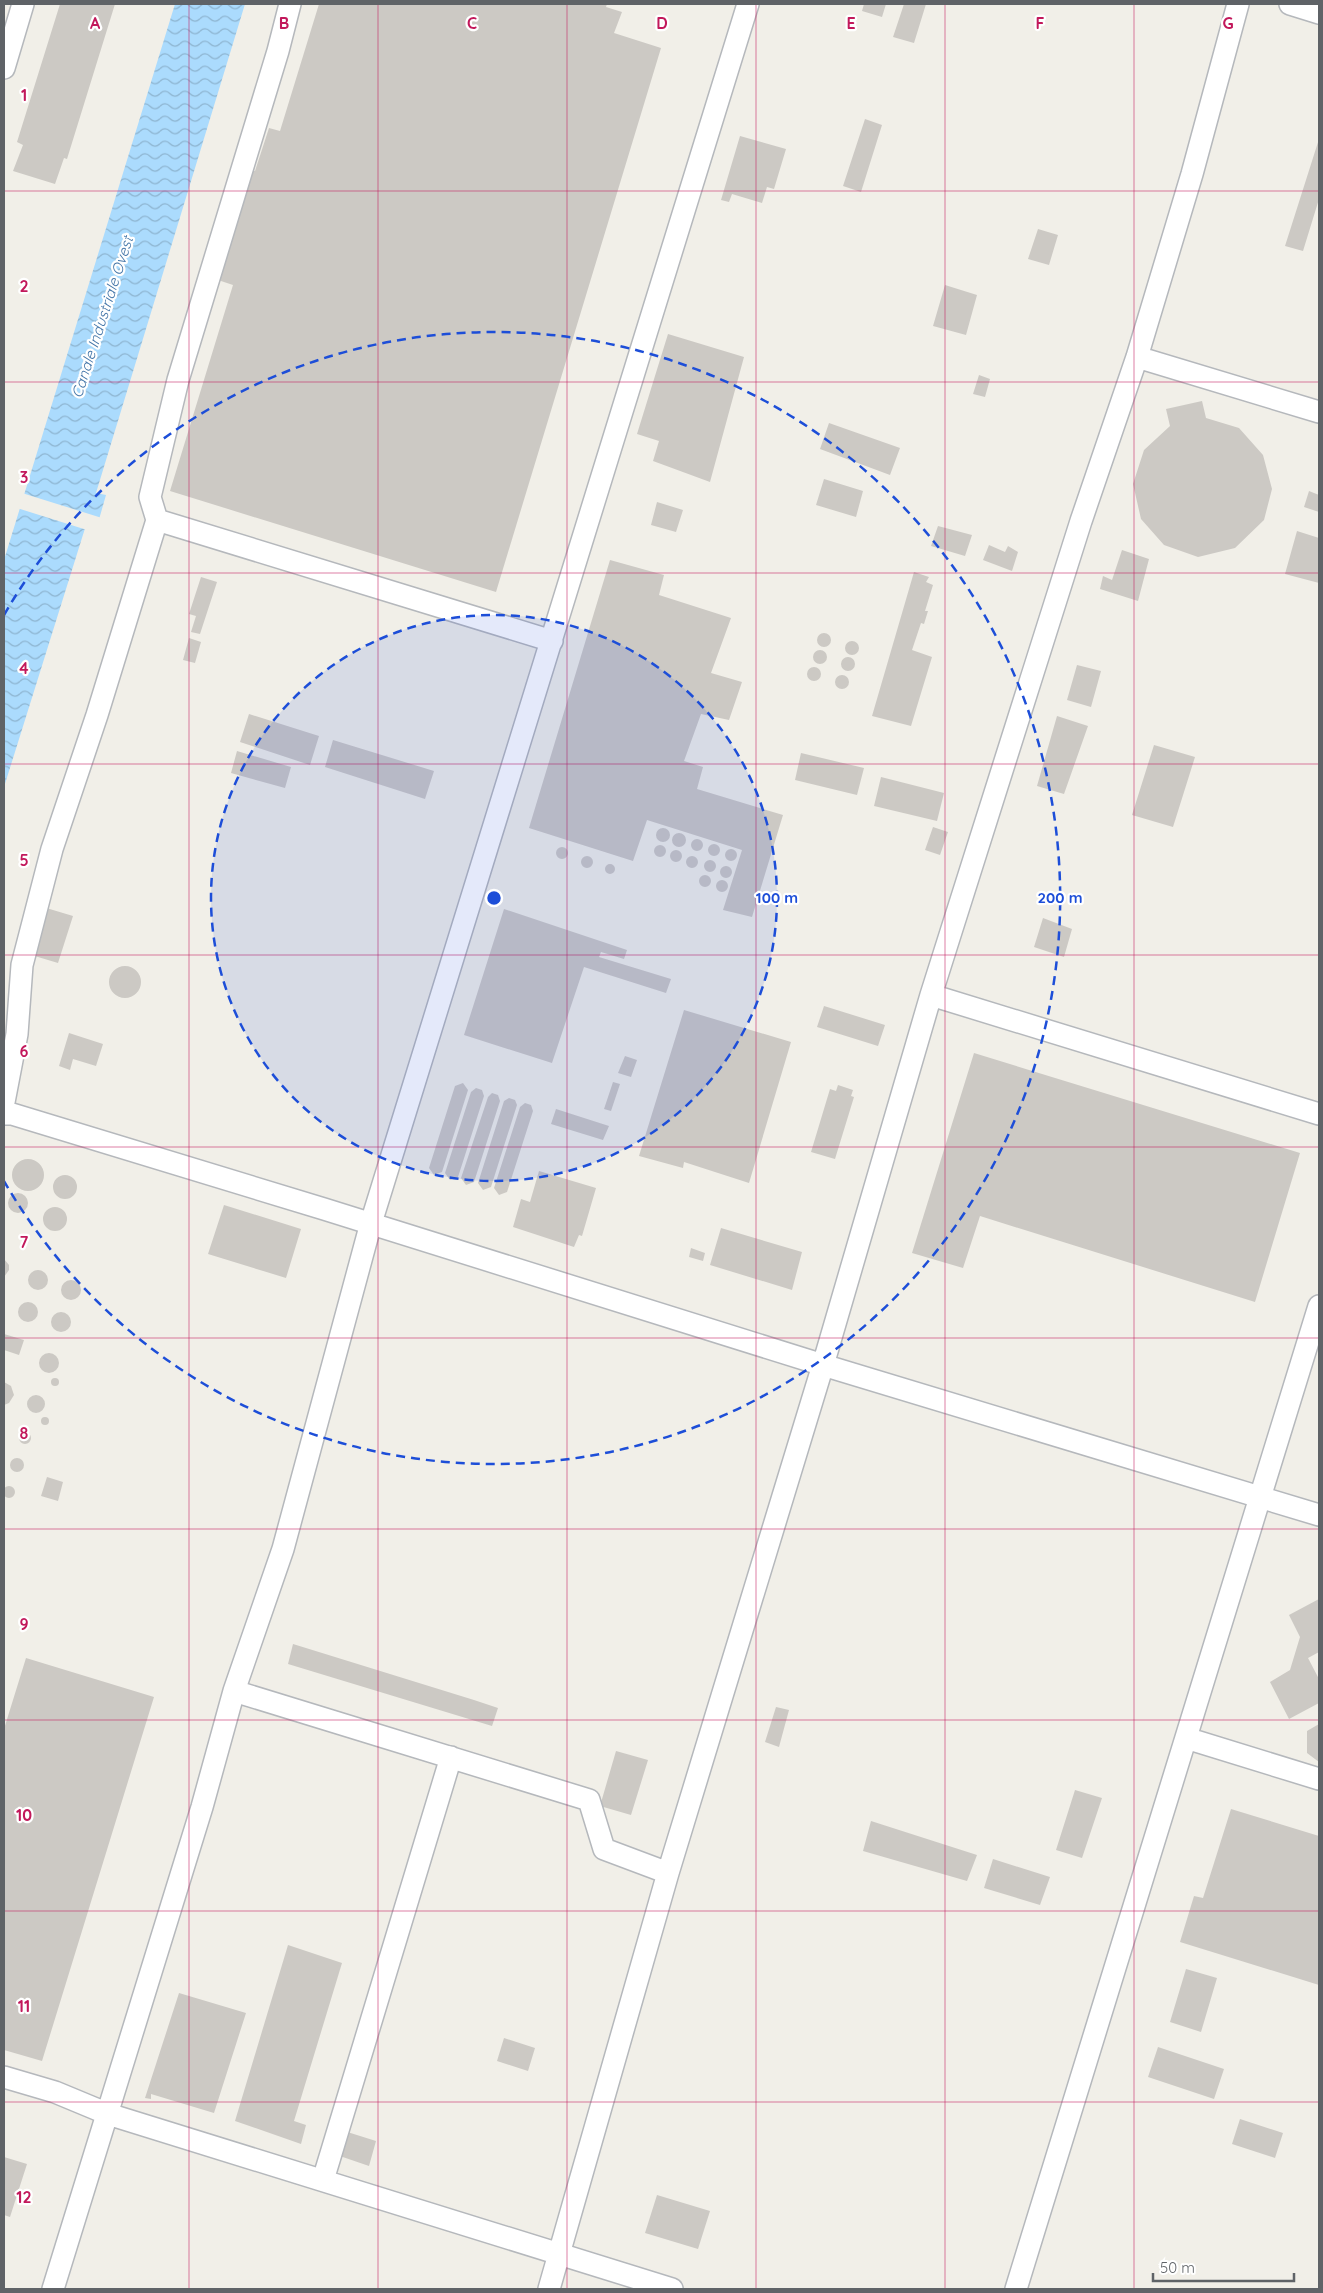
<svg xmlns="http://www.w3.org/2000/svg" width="1323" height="2293" viewBox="0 0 1323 2293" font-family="Quicksand,sans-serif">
<defs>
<pattern id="water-waves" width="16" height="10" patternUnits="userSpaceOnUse" patternTransform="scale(1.25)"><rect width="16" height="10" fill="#abdbfd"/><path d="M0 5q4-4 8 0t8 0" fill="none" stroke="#8eb5d1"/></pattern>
</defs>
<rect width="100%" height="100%" fill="#f1efe8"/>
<path fill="url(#water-waves)" d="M 175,4 L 245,4 L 96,493 L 106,495 L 98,523 L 87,522 L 4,787 L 4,560 Z"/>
<path fill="#f1efe8" d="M 22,493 L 102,518 L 100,524 L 88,524 L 87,530 L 17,508 Z"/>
<path fill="#ccc9c4" d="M 60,4 L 115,4 L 67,159 L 64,158 L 55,184 L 13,171 L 23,145 L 17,142 Z
M 319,4 L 607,4 L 606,7 L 622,12 L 614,33 L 661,48 L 496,592 L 170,491 L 233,285 L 215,279 L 249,169 L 255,171 L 269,128 L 280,131 Z
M 864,4 L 886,4 L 882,17 L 862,11 Z
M 904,4 L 926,4 L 914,43 L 893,37 Z
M 865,119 L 882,125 L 861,192 L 843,186 Z
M 740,136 L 786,149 L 774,189 L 767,187 L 762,203 L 732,194 L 729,202 L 721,200 Z
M 1319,139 L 1319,199 L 1303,251 L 1285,246 Z
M 1038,229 L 1058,235 L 1049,265 L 1028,259 Z
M 945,285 L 977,295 L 966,335 L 933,326 Z
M 668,334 L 744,357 L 710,482 L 653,461 L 659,441 L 637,434 Z
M 979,375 L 990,379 L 985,397 L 973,394 Z
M 1202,401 L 1206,418 L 1239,428 L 1263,455 L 1272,489 L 1264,520 L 1235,548 L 1198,557 L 1164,545 L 1141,519 L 1133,484 L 1144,450 L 1170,426 L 1166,409 Z
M 829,423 L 900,448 L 890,475 L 820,449 Z
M 824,479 L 863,491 L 856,517 L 816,505 Z
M 1309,491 L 1319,495 L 1319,512 L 1304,507 Z
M 657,502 L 683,510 L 676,532 L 651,525 Z
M 938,526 L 972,535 L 965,556 L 931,546 Z
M 1297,531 L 1319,538 L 1319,583 L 1285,574 Z
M 989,545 L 1005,552 L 1008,546 L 1018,552 L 1012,571 L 983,560 Z
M 1122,550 L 1149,559 L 1138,601 L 1100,589 L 1103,576 L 1112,580 Z
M 610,560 L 664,575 L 659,595 L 731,618 L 711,673 L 742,682 L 729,720 L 701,714 L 684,761 L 703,767 L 697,789 L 783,815 L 752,917 L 723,910 L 742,850 L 647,820 L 633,861 L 529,828 Z
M 914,572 L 929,577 L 926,582 L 933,585 L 925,611 L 928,611 L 924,624 L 921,623 L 912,650 L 932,657 L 911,726 L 872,716 Z
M 201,577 L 217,582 L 200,634 L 191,632 L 196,616 L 189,614 Z
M817 640a7 7 0 1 1 14 0a7 7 0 1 1-14 0Z
M 189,638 L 201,642 L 195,663 L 183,660 Z
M845 648a7 7 0 1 1 14 0a7 7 0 1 1-14 0Z
M813 657a7 7 0 1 1 14 0a7 7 0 1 1-14 0Z
M841 664a7 7 0 1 1 14 0a7 7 0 1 1-14 0Z
M 1077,665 L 1101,671 L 1091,707 L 1067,700 Z
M807 674a7 7 0 1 1 14 0a7 7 0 1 1-14 0Z
M835 682a7 7 0 1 1 14 0a7 7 0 1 1-14 0Z
M 249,714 L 319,736 L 310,765 L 240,742 Z
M 1057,716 L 1088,726 L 1064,794 L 1037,786 Z
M 333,740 L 434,771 L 425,799 L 325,767 Z
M 1154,745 L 1195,757 L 1173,827 L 1132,815 Z
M 237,751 L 291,767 L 285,788 L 231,773 Z
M 801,753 L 864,768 L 857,795 L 795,780 Z
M 881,777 L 944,793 L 937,821 L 874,806 Z
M 933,827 L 948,832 L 940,855 L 925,850 Z
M656 835a7 7 0 1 1 14 0a7 7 0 1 1-14 0Z
M672 840a7 7 0 1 1 14 0a7 7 0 1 1-14 0Z
M691 845a6 6 0 1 1 12 0a6 6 0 1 1-12 0Z
M708 850a6 6 0 1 1 12 0a6 6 0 1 1-12 0Z
M654 851a6 6 0 1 1 12 0a6 6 0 1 1-12 0Z
M556 853a6 6 0 1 1 12 0a6 6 0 1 1-12 0Z
M725 855a6 6 0 1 1 12 0a6 6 0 1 1-12 0Z
M670 856a6 6 0 1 1 12 0a6 6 0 1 1-12 0Z
M581 862a6 6 0 1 1 12 0a6 6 0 1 1-12 0Z
M686 862a6 6 0 1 1 12 0a6 6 0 1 1-12 0Z
M704 866a6 6 0 1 1 12 0a6 6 0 1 1-12 0Z
M605 869a5 5 0 1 1 10 0a5 5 0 1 1-10 0Z
M720 872a6 6 0 1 1 12 0a6 6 0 1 1-12 0Z
M699 881a6 6 0 1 1 12 0a6 6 0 1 1-12 0Z
M716 886a6 6 0 1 1 12 0a6 6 0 1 1-12 0Z
M 43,907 L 73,916 L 58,963 L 28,954 Z
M 504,909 L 627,950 L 624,959 L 601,952 L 599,957 L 671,979 L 666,993 L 584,967 L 552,1063 L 464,1035 Z
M 1043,918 L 1072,929 L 1064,957 L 1034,947 Z
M109 982a16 16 0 1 1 32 0a16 16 0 1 1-32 0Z
M 824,1006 L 885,1025 L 878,1046 L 817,1027 Z
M 684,1010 L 791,1042 L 749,1183 L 684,1162 L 683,1168 L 639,1156 Z
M 69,1033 L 103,1044 L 96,1066 L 73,1059 L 70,1070 L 59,1066 Z
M 974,1053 L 1300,1153 L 1255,1302 L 980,1216 L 963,1268 L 912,1253 Z
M 625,1056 L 637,1060 L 631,1077 L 618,1073 Z
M 613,1082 L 620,1084 L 611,1111 L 604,1109 Z
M 463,1083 L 468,1090 L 442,1172 L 434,1175 L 429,1168 L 455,1086 Z
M 838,1085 L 853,1090 L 851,1096 L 854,1097 L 835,1159 L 811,1152 L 830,1089 L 836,1091 Z
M 476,1088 L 482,1090 L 484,1096 L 458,1177 L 450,1180 L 445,1173 L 471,1092 Z
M 492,1093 L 498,1095 L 500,1101 L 474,1182 L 466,1185 L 461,1178 L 488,1097 Z
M 509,1098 L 515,1100 L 517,1105 L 491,1187 L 483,1190 L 478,1183 L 504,1101 Z
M 525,1103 L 531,1105 L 533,1111 L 507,1192 L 499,1195 L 494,1188 L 520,1107 Z
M 556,1109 L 609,1126 L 603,1140 L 551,1124 Z
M12 1175a16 16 0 1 1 32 0a16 16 0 1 1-32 0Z
M 539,1171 L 596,1188 L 582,1236 L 579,1235 L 574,1247 L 513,1227 L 521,1199 L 530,1202 Z
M53 1187a12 12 0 1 1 24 0a12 12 0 1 1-24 0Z
M8 1203a10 10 0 1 1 20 0a10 10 0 1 1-20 0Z
M 224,1205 L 301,1229 L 286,1278 L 208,1254 Z
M43 1219a12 12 0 1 1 24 0a12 12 0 1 1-24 0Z
M 721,1228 L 802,1252 L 792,1290 L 710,1265 Z
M 691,1248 L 705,1253 L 703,1261 L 689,1257 Z
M 4,1259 L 9,1265 L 9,1270 L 4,1277 Z
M28 1280a10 10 0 1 1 20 0a10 10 0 1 1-20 0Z
M61 1290a10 10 0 1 1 20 0a10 10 0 1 1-20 0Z
M18 1312a10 10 0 1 1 20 0a10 10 0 1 1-20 0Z
M51 1322a10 10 0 1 1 20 0a10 10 0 1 1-20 0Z
M 4,1334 L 24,1340 L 19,1355 L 4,1350 Z
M39 1363a10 10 0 1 1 20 0a10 10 0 1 1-20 0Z
M51 1382a4 4 0 1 1 8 0a4 4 0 1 1-8 0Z
M 4,1382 L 11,1386 L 14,1395 L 9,1403 L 4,1405 Z
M27 1404a9 9 0 1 1 18 0a9 9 0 1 1-18 0Z
M41 1421a4 4 0 1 1 8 0a4 4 0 1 1-8 0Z
M19 1438a6 6 0 1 1 12 0a6 6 0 1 1-12 0Z
M10 1465a7 7 0 1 1 14 0a7 7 0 1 1-14 0Z
M 47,1477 L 63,1482 L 58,1501 L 41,1496 Z
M3 1492a6 6 0 1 1 12 0a6 6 0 1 1-12 0Z
M 1319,1599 L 1319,1652 L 1308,1658 L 1319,1679 L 1319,1703 L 1289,1719 L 1270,1682 L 1290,1670 L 1300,1637 L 1289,1615 Z
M 293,1644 L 474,1700 L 498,1708 L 492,1726 L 288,1664 Z
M 26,1658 L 154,1697 L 42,2061 L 4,2050 L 4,1729 Z
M 776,1707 L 789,1710 L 779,1747 L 765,1742 Z
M 1319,1724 L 1319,1762 L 1307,1753 L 1307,1731 Z
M 616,1751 L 648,1760 L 631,1815 L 600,1806 Z
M 1075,1790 L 1102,1798 L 1082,1858 L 1056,1850 Z
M 1231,1809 L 1319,1836 L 1319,1985 L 1180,1942 L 1194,1896 L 1203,1898 Z
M 871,1821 L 977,1855 L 967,1881 L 863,1851 Z
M 993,1859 L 1050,1877 L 1040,1905 L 984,1888 Z
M 288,1945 L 342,1963 L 294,2121 L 306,2125 L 301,2144 L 235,2121 Z
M 1186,1969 L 1217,1978 L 1201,2032 L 1170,2022 Z
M 179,1993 L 246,2013 L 214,2113 L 151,2094 L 151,2099 L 145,2098 Z
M 504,2038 L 535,2048 L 528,2071 L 497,2061 Z
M 1158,2047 L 1224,2069 L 1214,2099 L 1148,2077 Z
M 1240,2119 L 1283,2133 L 1275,2158 L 1232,2144 Z
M 341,2130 L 376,2141 L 369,2166 L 334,2154 Z
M 4,2157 L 27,2164 L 10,2217 L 4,2215 Z
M 657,2195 L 710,2211 L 698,2249 L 645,2233 Z"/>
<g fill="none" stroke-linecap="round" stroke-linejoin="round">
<defs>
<path id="minor" d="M 290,4 L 278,51 L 178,380 L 150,497 L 157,520 L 552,641
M 1290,4 L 1319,13
M 4,68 L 23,4
M 1137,357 L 1319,412
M 931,995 L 1319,1114
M 4,1102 L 17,1034 L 22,965 L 52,849 L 97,715 L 157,520
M 4,1114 L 12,1114 L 324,1209 L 823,1365 L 1319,1515
M 234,1691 L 589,1800 L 604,1849 L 668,1873
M 1186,1738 L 1319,1779
M 4,2077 L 55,2092 L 108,2114 L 672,2289
M 323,2180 L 451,1757
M 53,2289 L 202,1807 L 234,1691 L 283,1549 L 371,1223 L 748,4
M 549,2289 L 668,1873 L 823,1365 L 931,995 L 1081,521 L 1137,357 L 1192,174 L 1238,4
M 1016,2289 L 1319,1306"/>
</defs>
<use href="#minor" stroke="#b5b8bc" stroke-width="24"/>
<use href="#minor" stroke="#fff" stroke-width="21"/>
</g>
<path fill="none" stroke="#c2185b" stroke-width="1" stroke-opacity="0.55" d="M 189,4 L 189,2289M 378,4 L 378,2289M 567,4 L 567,2289M 756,4 L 756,2289M 945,4 L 945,2289M 1134,4 L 1134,2289M 4,191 L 1319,191M 4,382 L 1319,382M 4,573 L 1319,573M 4,764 L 1319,764M 4,955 L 1319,955M 4,1147 L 1319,1147M 4,1338 L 1319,1338M 4,1529 L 1319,1529M 4,1720 L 1319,1720M 4,1911 L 1319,1911M 4,2102 L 1319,2102"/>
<circle cx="494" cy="898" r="283" fill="#1d4ed8" fill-opacity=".12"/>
<g fill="none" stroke="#1d4ed8" stroke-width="2.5" stroke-dasharray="9 6">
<circle cx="494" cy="898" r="283"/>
<path d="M4 615A566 566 0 1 1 4 1181"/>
</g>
<g text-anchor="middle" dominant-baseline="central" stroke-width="4.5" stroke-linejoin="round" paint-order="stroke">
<g font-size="15" font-style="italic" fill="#4375a8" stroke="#fff">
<text transform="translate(102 317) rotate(-72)">Canale Industriale Ovest</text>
</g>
</g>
<g font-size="16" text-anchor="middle" font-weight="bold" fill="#c2185b" stroke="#fff" stroke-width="4.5" stroke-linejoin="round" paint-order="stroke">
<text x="95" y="29">A</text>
<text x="284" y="29">B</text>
<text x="472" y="29">C</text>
<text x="662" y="29">D</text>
<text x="851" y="29">E</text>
<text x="1040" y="29">F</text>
<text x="1228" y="29">G</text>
<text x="24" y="101">1</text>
<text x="24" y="292">2</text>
<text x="24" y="483">3</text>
<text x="24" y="674">4</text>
<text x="24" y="866">5</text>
<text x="24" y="1057">6</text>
<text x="24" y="1248">7</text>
<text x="24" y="1439">8</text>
<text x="24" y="1630">9</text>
<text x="24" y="1821">10</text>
<text x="24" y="2012">11</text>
<text x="24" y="2203">12</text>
</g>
<circle cx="494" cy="898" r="8" fill="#1d4ed8" stroke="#fff" stroke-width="2.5"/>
<g font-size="15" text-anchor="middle" font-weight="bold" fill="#1d4ed8" stroke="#fff" stroke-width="4.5" stroke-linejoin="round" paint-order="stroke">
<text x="777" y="903">100 m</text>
<text x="1060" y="903">200 m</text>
</g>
<rect width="1323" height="2293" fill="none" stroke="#5f6367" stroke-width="10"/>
<path d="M1153 2273v8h141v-8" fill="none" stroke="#5f6367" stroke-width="2.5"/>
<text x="1160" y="2273" font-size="15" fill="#5f6367" stroke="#ffffff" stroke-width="4" paint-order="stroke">50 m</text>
</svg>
